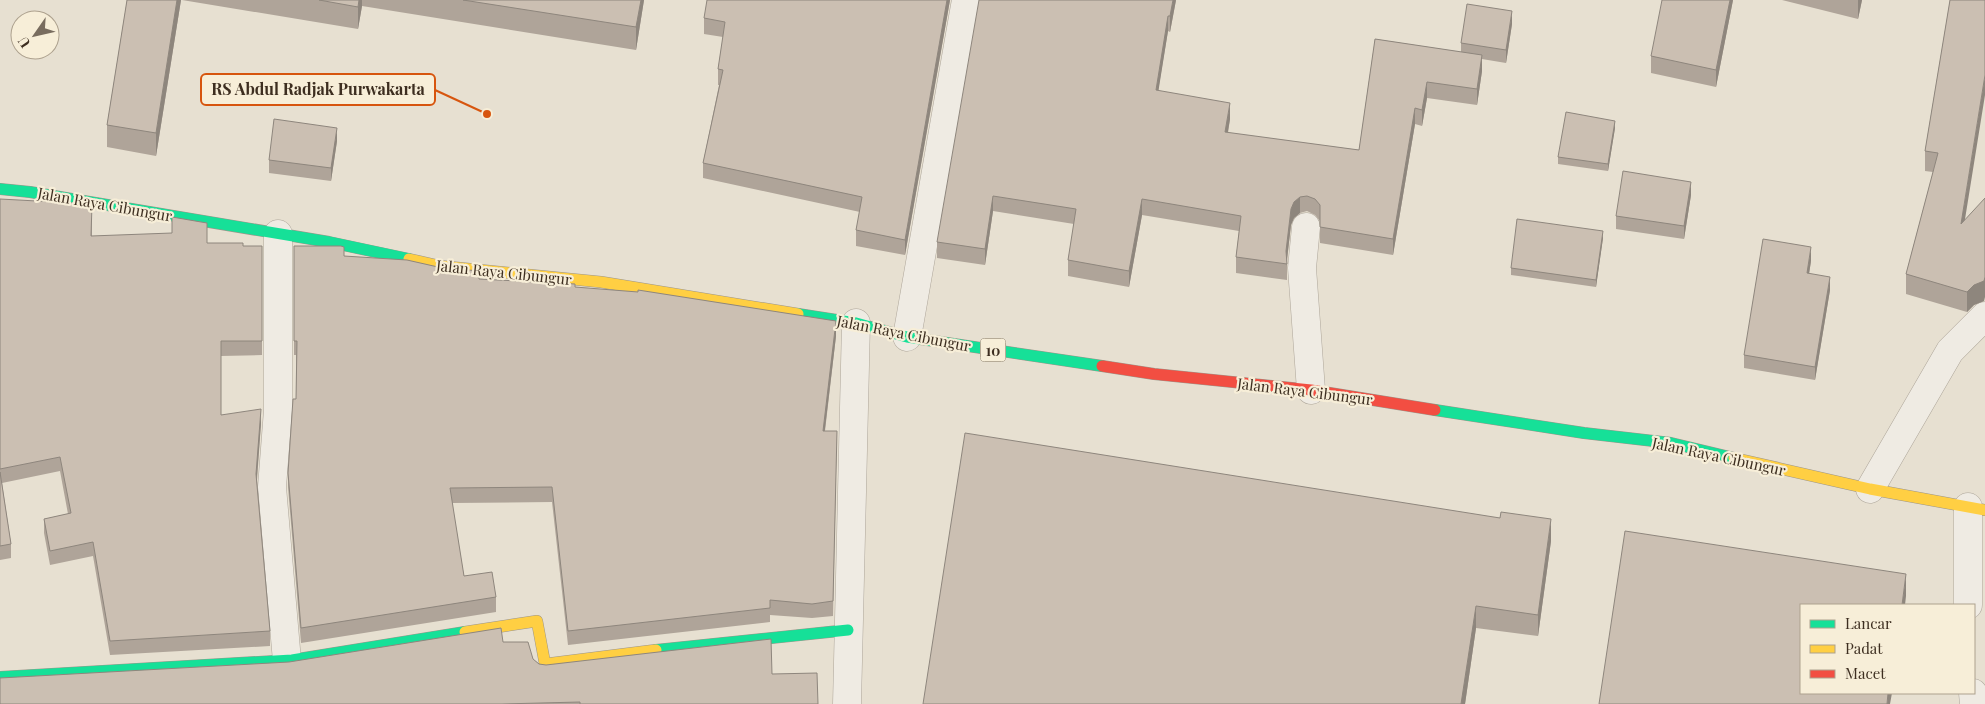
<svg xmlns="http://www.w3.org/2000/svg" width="1985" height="704" viewBox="0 0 1985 704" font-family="'Playfair Display',serif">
<rect width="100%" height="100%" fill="#e7e0d1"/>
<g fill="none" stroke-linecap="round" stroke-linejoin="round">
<defs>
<path id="street" d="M 1306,227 L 1302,268 L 1311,390
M 278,234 L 278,410 L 272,487 L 287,661
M 907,337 L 966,0
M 1870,489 L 1950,351 L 1985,316
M 1968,507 L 1968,605
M 1973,693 L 1974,704
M 847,704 L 856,323"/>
<path id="fast" d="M 0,189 L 30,192 L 329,242 L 409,259
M 798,314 L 856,323 L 907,337 L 1102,366
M 1435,410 L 1584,433 L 1671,443 L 1734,458
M 656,650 L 848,630
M 0,677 L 292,660 L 465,632"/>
<path id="slow" d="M 409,259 L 440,266 L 601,282 L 798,314
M 1734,458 L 1870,489 L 1985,510
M 465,632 L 537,621 L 545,664 L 656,650"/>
<path id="jam" d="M 1102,366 L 1154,374 L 1311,390 L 1435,410"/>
</defs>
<use href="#street" stroke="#ada599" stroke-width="29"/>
<use href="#fast" stroke="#9c958a" stroke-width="12"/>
<use href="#slow" stroke="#9c958a" stroke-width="12"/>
<use href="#jam" stroke="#9c958a" stroke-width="12"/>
<use href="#street" stroke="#efebe3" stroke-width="28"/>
<use href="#fast" stroke="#16e098" stroke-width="11"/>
<use href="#slow" stroke="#ffcf43" stroke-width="11"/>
<use href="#jam" stroke="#f24e42" stroke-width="11"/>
</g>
<path fill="#afa499" d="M 127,0 L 181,0 L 156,156 L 107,147 L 107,125 Z
M 182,0 L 644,0 L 636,50 L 362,6 L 358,29 Z
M 950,0 L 905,255 L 856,246 L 856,230 L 860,212 L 703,178 L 703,163 L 719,85 L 718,85 L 718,69 L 723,37 L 704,34 L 704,18 Z
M 1176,0 L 1170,32 L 1168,31 L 1158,91 L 1230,119 L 1228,133 L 1359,150 L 1375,39 L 1461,52 L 1461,43 L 1512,24 L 1506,63 L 1482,59 L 1482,71 L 1477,105 L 1427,98 L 1422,126 L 1415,124 L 1393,255 L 1320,243 L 1320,221 L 1315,215 L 1307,211 L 1300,213 L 1294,218 L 1291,225 L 1287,261 L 1287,280 L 1236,273 L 1236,257 L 1239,231 L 1142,215 L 1129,287 L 1068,276 L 1068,260 L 1074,224 L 993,211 L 985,265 L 937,258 L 937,242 Z
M 1733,0 L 1716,87 L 1651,73 L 1651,56 Z
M 1782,0 L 1862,0 L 1858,19 Z
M 1950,0 L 1965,220 L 1984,301 L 1974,305 L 1967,312 L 1906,294 L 1906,274 L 1933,172 L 1925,171 L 1925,151 Z
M 1615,128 L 1608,171 L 1558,164 L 1558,157 Z
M 337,141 L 331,181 L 269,173 L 269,160 Z
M 1691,195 L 1684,239 L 1616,229 L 1616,216 Z
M 0,199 L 92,218 L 92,236 L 207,243 L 243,246 L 262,246 L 262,355 L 221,356 L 221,415 L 261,423 L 257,481 L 270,631 L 270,646 L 110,655 L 93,556 L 50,565 L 44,533 L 44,519 L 68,514 L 60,471 L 2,483 L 11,544 L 11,558 L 0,560 Z
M 1603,238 L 1596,287 L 1511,275 L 1511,268 Z
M 294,246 L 344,256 L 479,279 L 575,287 L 836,336 L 825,431 L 837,431 L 833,616 L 812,618 L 770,615 L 770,622 L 568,645 L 552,502 L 452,503 L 464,576 L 496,597 L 496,612 L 301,643 L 288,487 L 288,473 L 296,399 L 296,355 L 294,355 Z
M 1811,261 L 1809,274 L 1830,290 L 1815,380 L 1744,368 L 1744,355 Z
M 1551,541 L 1538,636 L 1476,628 L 1465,704 L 923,704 Z
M 503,642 L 533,659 L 539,664 L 546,665 L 772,674 L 818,704 L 0,704 L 289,662 Z"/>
<path fill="#8e867d" d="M 177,0 L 181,0 L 156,156 L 156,133 Z
M 359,0 L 362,0 L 362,6 L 358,29 L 358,7 Z
M 641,0 L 644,0 L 636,50 L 636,27 Z
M 947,0 L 950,0 L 905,255 L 905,240 Z
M 1173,0 L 1176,0 L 1170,32 L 1170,16 Z
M 1730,0 L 1733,0 L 1716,87 L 1716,70 Z
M 1858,0 L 1862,0 L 1858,19 Z
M 1512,11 L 1512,24 L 1506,63 L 1506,50 Z
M 1168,16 L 1168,31 L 1156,106 L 1156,90 Z
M 1482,55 L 1482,71 L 1477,105 L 1477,89 Z
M 1985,75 L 1985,95 L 1961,244 L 1961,224 Z
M 1427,82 L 1427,98 L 1422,126 L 1422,110 Z
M 1230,103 L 1230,119 L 1225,148 L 1225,132 Z
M 1415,108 L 1415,124 L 1393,255 L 1393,239 Z
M 1615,121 L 1615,128 L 1608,171 L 1608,164 Z
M 337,128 L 337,141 L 331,181 L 331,168 Z
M 1691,182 L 1691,195 L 1684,239 L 1684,226 Z
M 993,196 L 993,211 L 985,265 L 985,249 Z
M 1300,197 L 1300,213 L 1294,218 L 1291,225 L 1286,267 L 1286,251 L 1291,209 L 1294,202 Z
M 1142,199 L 1142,215 L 1129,287 L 1129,271 Z
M 1603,231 L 1603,238 L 1596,287 L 1596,280 Z
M 1811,247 L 1811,261 L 1807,286 L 1807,273 Z
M 1830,277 L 1830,290 L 1815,380 L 1815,367 Z
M 1985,277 L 1985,297 L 1984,301 L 1974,305 L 1967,312 L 1967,292 L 1974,285 Z
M 836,321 L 836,336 L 823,445 L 823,431 Z
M 261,409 L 261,423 L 256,488 L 256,474 Z
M 1551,519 L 1551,541 L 1538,636 L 1538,615 Z
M 1906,574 L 1906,596 L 1905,605 L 1902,605 Z
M 1476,606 L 1476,628 L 1465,704 L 1461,704 Z
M 1888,693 L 1892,693 L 1890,704 L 1887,704 Z"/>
<path fill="#cbbfb2" stroke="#8e867d" d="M 127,0 L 177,0 L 156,133 L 107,125 Z
M 319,0 L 359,0 L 358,7 Z
M 463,0 L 641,0 L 636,27 Z
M 707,0 L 947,0 L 905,240 L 856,230 L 862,197 L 703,163 L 723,70 L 718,69 L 725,22 L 704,18 Z
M 979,0 L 1173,0 L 1170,16 L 1168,16 L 1156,90 L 1230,103 L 1225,132 L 1359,150 L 1375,39 L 1482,55 L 1477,89 L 1427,82 L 1422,110 L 1415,108 L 1393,239 L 1320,227 L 1320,205 L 1315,199 L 1307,196 L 1300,197 L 1294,202 L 1291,209 L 1286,251 L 1287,264 L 1236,257 L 1241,216 L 1142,199 L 1129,271 L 1068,260 L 1076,209 L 993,196 L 985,249 L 937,242 Z
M 1662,0 L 1730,0 L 1716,70 L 1651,56 Z
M 1950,0 L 1985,0 L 1985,75 L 1961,224 L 1985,198 L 1985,277 L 1984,281 L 1974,285 L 1967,292 L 1906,274 L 1938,153 L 1925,151 Z
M 1467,4 L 1512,11 L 1506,50 L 1461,43 Z
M 1566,112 L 1615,121 L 1608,164 L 1558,157 Z
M 274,119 L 337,128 L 331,168 L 269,160 Z
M 1623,171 L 1691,182 L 1684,226 L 1616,216 Z
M 0,199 L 92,204 L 91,236 L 172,233 L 172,217 L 207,223 L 207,243 L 243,243 L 243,246 L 262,246 L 262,341 L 221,341 L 221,415 L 261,409 L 256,474 L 270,631 L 110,641 L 93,542 L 50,551 L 44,519 L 71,513 L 60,457 L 0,469 Z
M 1517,219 L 1603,231 L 1596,280 L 1511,268 Z
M 1763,239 L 1811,247 L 1807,273 L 1830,277 L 1815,367 L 1744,355 Z
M 294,246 L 341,246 L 344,247 L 344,256 L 407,260 L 438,267 L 479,271 L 479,279 L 575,284 L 575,287 L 638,292 L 638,290 L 836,321 L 823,431 L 837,431 L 833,601 L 812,604 L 770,600 L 770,608 L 568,631 L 552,487 L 450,488 L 464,576 L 492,572 L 496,597 L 301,628 L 288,473 L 293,399 L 296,399 L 297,341 L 294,341 Z
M 965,433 L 1500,518 L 1501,512 L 1551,519 L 1538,615 L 1476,606 L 1461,704 L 923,704 Z
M 0,472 L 11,544 L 0,546 Z
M 1625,531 L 1906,574 L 1902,605 L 1801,605 L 1801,693 L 1888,693 L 1887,704 L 1599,704 Z
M 501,628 L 503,642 L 528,642 L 533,659 L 539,664 L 546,665 L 771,639 L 772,674 L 817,673 L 818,704 L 580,704 L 580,702 L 502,704 L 0,704 L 0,678 L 289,662 Z"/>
<g text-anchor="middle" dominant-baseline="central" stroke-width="4.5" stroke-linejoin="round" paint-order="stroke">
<rect fill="#f7eed8" stroke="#756857" stroke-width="1" x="980.5" y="338.5" width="25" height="23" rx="4"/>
<g font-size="14" font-weight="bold" fill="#3d2e20">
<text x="993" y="350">10</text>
</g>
<g font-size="15" fill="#3d2e20" stroke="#f7eed8">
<text transform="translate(105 204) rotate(10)">Jalan Raya Cibungur</text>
<text transform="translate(504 272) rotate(6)">Jalan Raya Cibungur</text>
<text transform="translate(904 333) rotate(11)">Jalan Raya Cibungur</text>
<text transform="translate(1305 391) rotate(7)">Jalan Raya Cibungur</text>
<text transform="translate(1719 456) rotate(12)">Jalan Raya Cibungur</text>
</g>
</g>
<path fill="none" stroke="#d7550e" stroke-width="2" d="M487 114L435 90"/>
<circle fill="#d7550e" stroke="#f7eed8" stroke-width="2" cx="487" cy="114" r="5"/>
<rect fill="#f7eed8" stroke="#d7550e" stroke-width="2" x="201" y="74" width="234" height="31" rx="5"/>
<g font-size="16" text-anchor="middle" font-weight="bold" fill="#3d2e20">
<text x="318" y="95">RS Abdul Radjak Purwakarta</text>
</g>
<rect x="1800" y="604" width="175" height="90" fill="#f7eed8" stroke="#ada18e"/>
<rect x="1810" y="620" width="25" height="8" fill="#16e098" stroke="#ada18e"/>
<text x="1845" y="629" font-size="15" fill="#3d2e20">Lancar</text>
<rect x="1810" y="645" width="25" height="8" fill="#ffcf43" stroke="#ada18e"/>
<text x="1845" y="654" font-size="15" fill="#3d2e20">Padat</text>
<rect x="1810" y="670" width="25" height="8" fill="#f24e42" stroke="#ada18e"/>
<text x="1845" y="679" font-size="15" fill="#3d2e20">Macet</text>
<g transform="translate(35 35) rotate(236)"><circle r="24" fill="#f7eed8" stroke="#ada18e"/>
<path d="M0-4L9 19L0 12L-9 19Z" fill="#786c5e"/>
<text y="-8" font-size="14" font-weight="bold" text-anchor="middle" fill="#3d2e20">U</text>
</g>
</svg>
